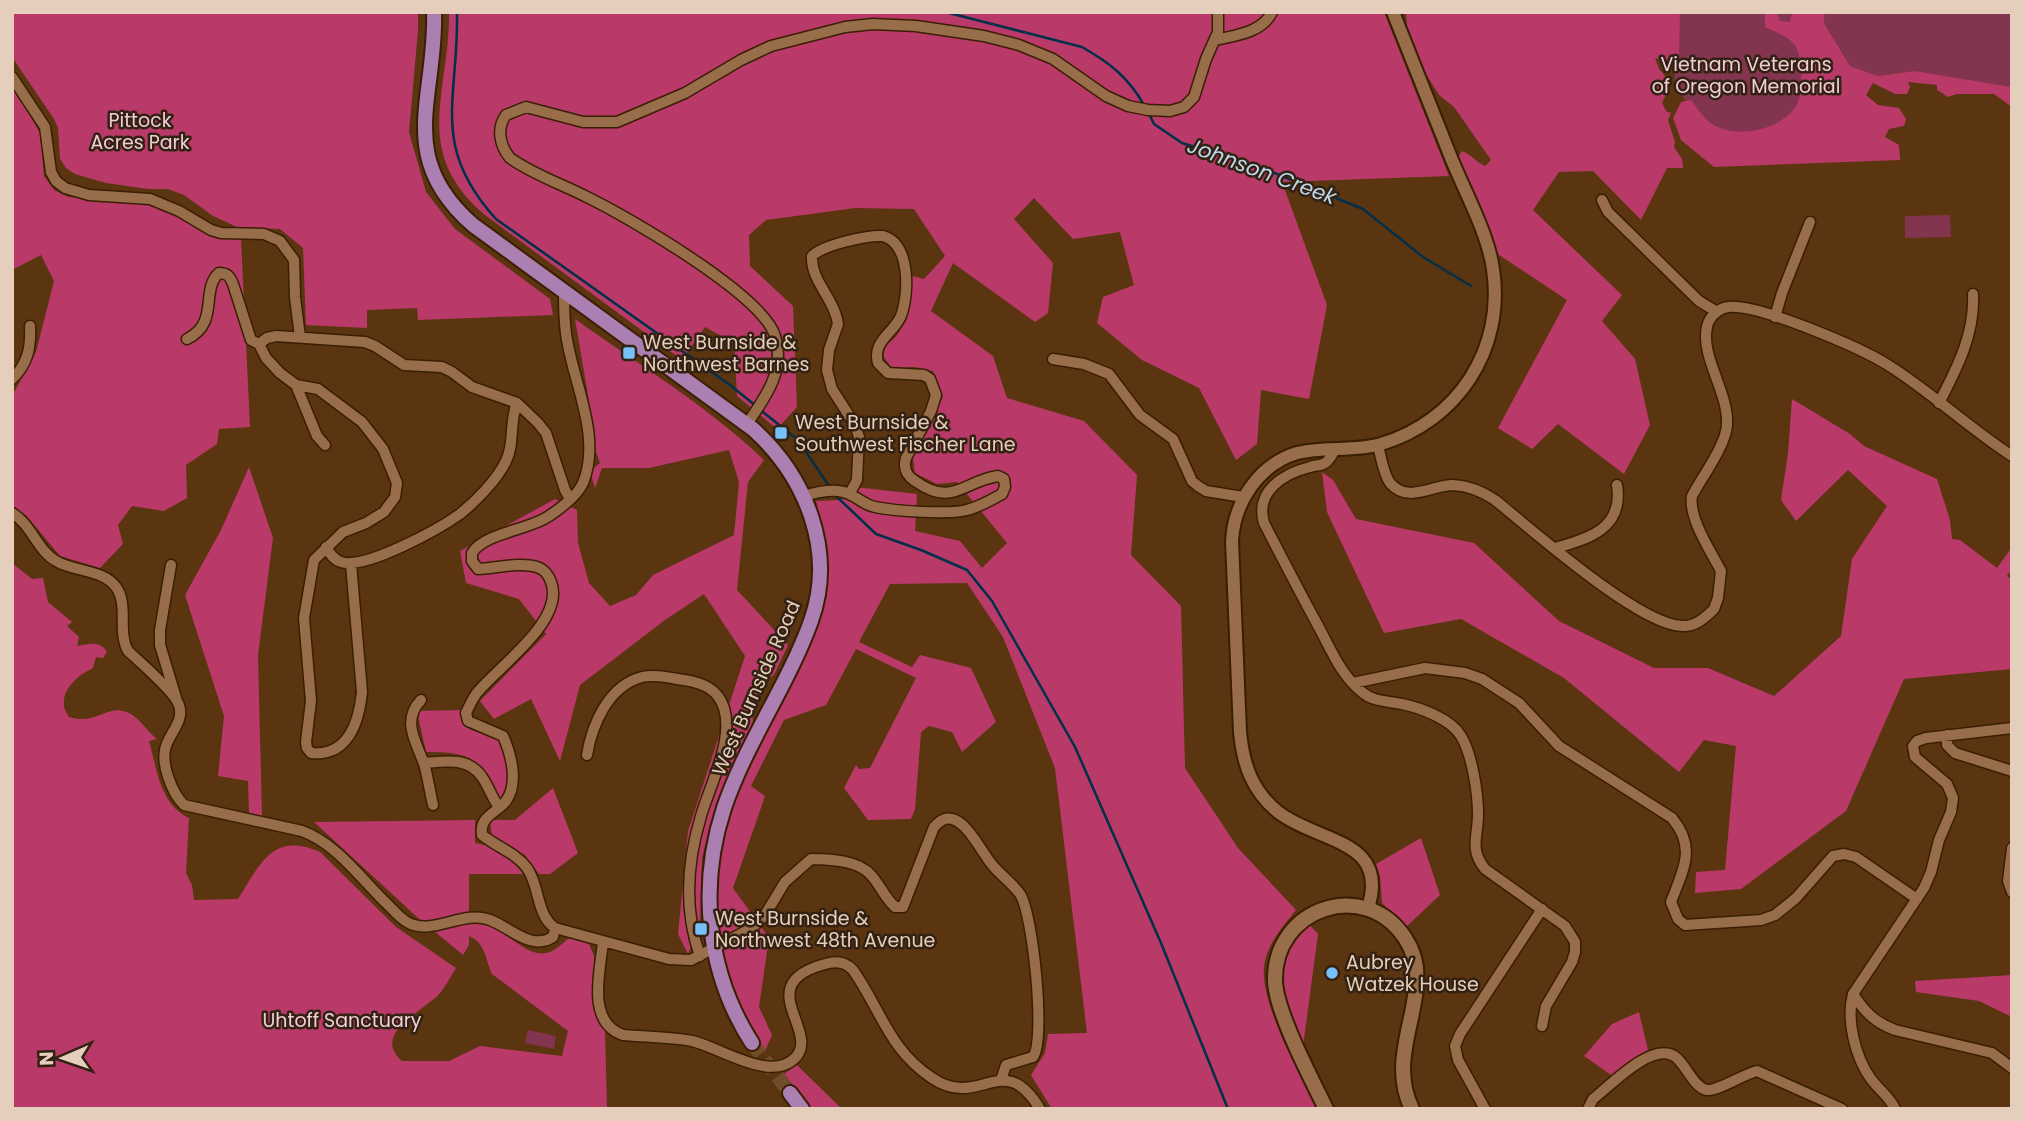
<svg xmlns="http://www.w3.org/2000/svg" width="2024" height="1121" viewBox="0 0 2024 1121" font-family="Poppins,sans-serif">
<rect width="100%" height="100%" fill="#5b350f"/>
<path fill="#83354f" d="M 1672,12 L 1806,12 L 1810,105 L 1769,138 L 1711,131 L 1675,88 Z
M 1825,12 L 2012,12 L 2012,87 L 1915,71 L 1878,76 L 1850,66 L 1824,23 Z
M 1950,215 L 1951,237 L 1905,238 L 1905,216 Z
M 528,1030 L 556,1036 L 554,1049 L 525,1043 Z"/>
<path fill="#b93a69" d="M 12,12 L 418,12 L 418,30 L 409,132 L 426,192 L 455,229 L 550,299 L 553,315 L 418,320 L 417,308 L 367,310 L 367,328 L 306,325 L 303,248 L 280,229 L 237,227 L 213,216 L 184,195 L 168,189 L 148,189 L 106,183 L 75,174 L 66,168 L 60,159 L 58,128 L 54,119 L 12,57 Z
M 449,12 L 1384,12 L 1449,176 L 1282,182 L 1327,305 L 1309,399 L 1261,390 L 1257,444 L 1236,460 L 1199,388 L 1142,360 L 1097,323 L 1103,297 L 1134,285 L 1120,232 L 1073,239 L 1034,198 L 1014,219 L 1053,263 L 1048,313 L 1035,322 L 953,263 L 931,311 L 993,356 L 1007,398 L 1084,421 L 1137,475 L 1131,555 L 1181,606 L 1185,768 L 1238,848 L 1296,910 C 1284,925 1269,942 1265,961 C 1256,998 1300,1073 1316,1109 L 1052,1109 L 1031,1075 L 1045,1053 L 1048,1034 L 1087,1033 L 1055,768 L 1003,637 L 967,583 L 890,584 L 859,642 L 912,667 L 920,655 L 971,668 L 996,722 L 962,752 L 952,732 L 929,726 L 921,732 L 915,809 L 911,819 L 868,820 L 844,788 L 856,765 L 859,769 L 870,768 L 916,678 L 856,649 L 826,705 L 784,720 L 751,786 L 765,796 L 733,888 L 769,938 L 759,1007 L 772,1035 L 765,1051 L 741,1015 L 718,953 L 714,903 L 717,859 L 741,783 L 812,636 L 827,578 L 825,535 L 816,501 L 842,500 L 846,486 L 917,494 L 915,531 L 960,541 L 982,568 L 1007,543 L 957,482 L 937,484 L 915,473 L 913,458 L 943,397 L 933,371 L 915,367 L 892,368 L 883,356 C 887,339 892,344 899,332 C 911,315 911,296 912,276 L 924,279 L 945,256 L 914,209 L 855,208 L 766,220 L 749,235 L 750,266 L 793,306 L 797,407 L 777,429 L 737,396 L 734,343 L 705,327 L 682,360 L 485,215 C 410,151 450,93 449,12 Z
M 1406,12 L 1680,12 L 1679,54 L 1667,61 L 1655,58 L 1659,69 L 1671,83 L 1662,103 L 1666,111 L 1671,113 L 1668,120 L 1675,142 L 1674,147 L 1682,159 L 1683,168 L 1667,168 L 1641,220 L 1593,171 L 1559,172 L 1533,210 L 1622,295 L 1602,321 L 1635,359 L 1650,425 L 1624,474 L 1558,424 L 1532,449 L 1498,428 L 1567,300 L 1499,255 L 1486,243 L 1459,176 L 1459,156 L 1462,151 C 1472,155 1476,162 1485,166 L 1491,160 L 1454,107 L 1439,95 L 1426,74 L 1407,26 Z
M 1765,12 L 1777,12 L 1780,21 L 1790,22 L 1792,12 L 1825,12 L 1824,23 L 1850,66 L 1878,76 L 1915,71 L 2012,87 L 2012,107 L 1994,94 L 1957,94 L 1948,97 L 1937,90 L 1937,85 L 1908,82 L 1910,87 L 1907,94 L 1895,94 L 1873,83 L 1866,95 L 1878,105 L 1899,108 L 1906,119 L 1904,126 L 1889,129 L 1885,137 L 1899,145 L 1900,160 L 1714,167 L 1681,140 L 1673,118 L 1681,102 L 1691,100 C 1696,106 1701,115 1708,121 C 1730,141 1781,131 1796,106 C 1802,96 1802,80 1801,69 C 1801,61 1799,49 1793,43 C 1787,36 1773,31 1765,27 Z
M 12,86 L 40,133 L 44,176 L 54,190 L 68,197 L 146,202 L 210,233 L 241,239 L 250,427 L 219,429 L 217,444 L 186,465 L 187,498 L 164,511 L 132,506 L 118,525 L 123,544 L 100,568 L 60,556 L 26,515 L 12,508 L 12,396 L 36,352 L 54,281 L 41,255 L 12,270 Z
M 575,319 C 638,364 709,407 764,460 L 748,482 L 737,590 L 788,645 L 774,675 L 763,681 L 752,710 L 753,722 L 711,821 L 702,858 L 700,924 L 688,954 L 678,934 L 688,831 L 745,656 L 704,594 L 665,620 L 580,685 L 560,761 L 531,699 L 494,719 L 480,701 L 546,634 L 519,599 L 466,583 L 460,551 L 555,499 L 577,510 L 578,543 L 589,583 L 610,606 L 636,595 L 653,575 L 734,535 L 739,482 L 729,450 L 649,468 L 602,468 L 595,488 L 590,471 L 600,463 L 592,441 L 594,430 Z
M 1792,399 L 1850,434 L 1864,446 L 1937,479 L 1950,520 L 1952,539 L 1960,540 L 1997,568 L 2012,547 L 2012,568 L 2007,576 L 2012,580 L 2012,669 L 1904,679 L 1846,811 L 1741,889 L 1695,893 L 1696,872 L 1725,870 L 1736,746 L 1704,740 L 1679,772 L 1564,678 L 1461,619 L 1384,633 L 1327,512 L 1322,472 L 1333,480 L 1356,519 L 1474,543 L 1559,621 L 1654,668 L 1708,668 L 1774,696 L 1841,636 L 1852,559 L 1887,506 L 1848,470 L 1796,521 L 1781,500 L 1788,453 Z
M 249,467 L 273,538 L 258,655 L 262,816 L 249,813 L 248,781 L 218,776 L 224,716 L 185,595 L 221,530 Z
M 12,563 L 32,579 L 43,578 L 48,602 L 72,622 L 67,626 L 79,637 L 77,646 C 89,644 100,640 107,652 L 103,658 L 96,657 L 93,668 C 80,674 62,688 64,705 C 64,710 67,713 69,717 C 95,725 106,706 123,711 C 138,714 146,731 157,739 L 149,741 C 157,769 160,805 189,818 L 186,873 L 192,885 L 194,900 L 238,899 C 260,864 273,831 320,852 L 396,927 L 456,968 C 451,976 446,985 441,992 C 425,1011 370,1033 402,1061 L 449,1061 L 480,1046 L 562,1056 L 568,1031 L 492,974 C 485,959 486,943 469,936 L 469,945 L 463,955 L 417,917 L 314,822 L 475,820 L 475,843 C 495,846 512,858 523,874 L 469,874 L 469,923 C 502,920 522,958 546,953 C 554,952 563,943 569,938 L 584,941 L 589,944 L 594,956 L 597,1015 L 605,1031 L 607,1109 L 12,1109 Z
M 463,710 C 459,740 489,727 501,741 C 514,756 507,788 502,804 C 480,760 477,752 426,752 L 417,711 Z
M 553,788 L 578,853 L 550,874 L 539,874 L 525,855 L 492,837 L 490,820 L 515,820 Z
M 1421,838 L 1440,895 L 1406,927 L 1382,903 L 1380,876 L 1376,864 Z
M 1306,921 L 1318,934 L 1303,1047 C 1281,995 1266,970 1306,921 Z
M 2012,975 L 2012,1017 L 1979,1001 L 1916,992 L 1915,981 Z
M 1639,1012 L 1648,1050 L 1614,1077 L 1584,1056 L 1612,1024 Z
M 797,1065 L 803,1071 L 842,1109 L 812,1109 L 784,1074 Z"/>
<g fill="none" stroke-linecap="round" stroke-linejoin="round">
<path stroke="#022f4a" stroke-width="2.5" d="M 457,12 C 459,99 429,145 496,219 L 730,385 L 756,406
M 945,12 L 1082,47 C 1110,63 1128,77 1144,105
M 1149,114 L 1154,124 L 1182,143 L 1255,165 L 1363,209 L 1423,257 L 1471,286
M 763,412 L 798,440 L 829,486
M 836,496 L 876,534 L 921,550 L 967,570 L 992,601 L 1075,747 L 1161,943 L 1228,1109"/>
<path stroke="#704c29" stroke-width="14" stroke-dasharray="14 7" stroke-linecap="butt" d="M 752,1043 L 790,1093"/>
<defs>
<path id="minor" d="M 1216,40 C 1236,35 1262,33 1272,12
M 12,77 L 45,127 L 51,172 L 56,181 L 65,188 L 89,195 L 150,199 L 179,211 L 211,230 L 221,233 L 264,234 L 280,241 L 294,260 L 295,297 L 300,337
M 1602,200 L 1608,212 L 1699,301 L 1717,312
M 564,292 C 564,310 564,328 568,345 C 576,388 601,439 583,483 C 577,496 561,508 549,516 C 529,530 484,533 472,553 L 472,561 L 478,569 C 496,568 520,562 537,567 C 544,569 549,576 551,582 C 566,621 496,668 476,694 C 472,700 469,706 466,713 L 468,721 L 503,736 C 511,754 519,783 506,801 C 497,813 479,816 482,835 C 497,847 516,853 527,868 C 540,886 536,915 555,928 L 669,959 L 691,960 L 752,928 L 765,915 L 785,882 L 811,859 C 829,859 858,860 871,875 C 880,885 885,898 895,907 L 903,907 L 934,827 C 939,822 944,817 952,819 C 968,822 983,855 994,867 C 1002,876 1013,884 1020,894 C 1033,914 1046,1040 1033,1057 L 1006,1065 L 1001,1080
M 1775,317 L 1782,293 L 1810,222
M 187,339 C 220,323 200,290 219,273 C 228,273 230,277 233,284 L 251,340 L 259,344
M 259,344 L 266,358 L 280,373 L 296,385 L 318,389 L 362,422 L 383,449 L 397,483 L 395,497 L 384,512 L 366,523 L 343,532 L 314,560 L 304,618 L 311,701 L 306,742 L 307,748 L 311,753 C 348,757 359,722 362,692 L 351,564
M 259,344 L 267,338 L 276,336 L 365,342 L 375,346 L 404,365 L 442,367 L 452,372 L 472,387 L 517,403 L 538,423 L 546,433 L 565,490 L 570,499
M 1053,359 L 1084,364 L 1109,374 L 1140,415 L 1173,439 L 1192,481 L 1198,486 L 1206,491 L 1243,497
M 12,379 C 28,364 31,347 30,326
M 296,385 L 317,436 L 325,445
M 1939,403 C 1957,368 1975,334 1973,294
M 747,424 C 765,398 786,370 775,336 C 763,295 628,217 587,197 C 562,184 534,175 510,158 C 500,146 496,129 506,115 L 526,107 L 583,122 L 617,122 L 685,93 L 741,60 L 771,46 L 845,27 L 873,24 L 916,26 L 984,36 L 1019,45 L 1053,59 L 1106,96 L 1128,106 L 1148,110 L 1170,111 L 1184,107 L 1194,97 L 1206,59 L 1218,32 L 1218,12
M 1378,445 C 1381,457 1383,473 1390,483 C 1408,504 1432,485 1453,485 C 1469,486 1482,491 1495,500 C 1531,529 1639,625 1682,626 C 1695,627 1705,618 1714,609 L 1718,598 L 1721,571 C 1711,552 1688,517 1692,496 C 1702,477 1726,445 1727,425 C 1729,393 1700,356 1707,327 C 1709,316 1719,308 1729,307 C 1759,304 1861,348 1888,365 C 1931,392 1969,428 2012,456
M 1335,450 C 1332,454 1330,460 1325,463 C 1321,466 1315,465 1310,467 C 1282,474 1255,492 1264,523 C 1281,556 1298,589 1316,622 C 1329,645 1340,675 1362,692 C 1373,702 1388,701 1402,704 C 1421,708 1451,719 1461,736 C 1472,754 1478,793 1478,814 C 1478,837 1469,849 1485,869 L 1565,926 L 1575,942 L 1575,952 L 1572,962 L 1546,1006 L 1542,1026
M 804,496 C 817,492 838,487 851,495 C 860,499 865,505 875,507 C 895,511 948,515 967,510 C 979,507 991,500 1002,494 L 1005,487 L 1004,479 L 998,476 C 963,481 953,508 915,481 C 906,475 903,468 906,458 L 931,411 L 936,395 L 930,379 L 924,375 L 888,373 L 878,363 C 872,341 893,334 901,316 C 909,294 911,244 883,236 C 867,235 823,245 812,256 C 811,281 832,296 837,319 L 838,324 L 829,350 L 827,370 L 832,389 L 855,425 L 859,437 L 857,480 L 850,493
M 12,513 C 31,524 37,550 56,561 C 74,572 103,569 116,587 C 129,605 117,631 128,651 C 140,662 170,688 177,701 C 187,718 171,731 166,746 C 160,763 172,793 184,805 L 302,831 C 335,843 359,876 383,900 C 391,907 398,917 407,922 C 432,937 463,909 490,920 C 511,928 531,951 553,937 L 555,928
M 326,547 C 330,554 334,560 341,562 C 365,570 439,529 460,514 C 476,501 497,480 506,461 C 515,443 509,422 517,403
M 1555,548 C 1589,539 1624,528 1617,485
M 171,565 L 160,630 L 160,645 L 176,698
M 1353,683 L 1425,668 L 1465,673 L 1482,679 L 1519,703 L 1559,746 L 1672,818 C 1697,848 1683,870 1671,902 L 1678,919 L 1685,925 L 1761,920 L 1775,915 L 1796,898 L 1833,856 L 1844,854 L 1856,857 L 1917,899
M 421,700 C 400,722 418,744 425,767 C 428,779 430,792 433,805
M 1947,735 L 1947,745 L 1955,753 L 2012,771
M 587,755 C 592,725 608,686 642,677 C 655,674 670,678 684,680 C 703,683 718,689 724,708 C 734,740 710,785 701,816 C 687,862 684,911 700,956
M 424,763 C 445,761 469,757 482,777 C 489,787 492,798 499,807
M 2012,848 L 2008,881 L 2012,892
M 603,942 C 600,972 586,1022 623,1035 C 646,1037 670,1037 692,1041 C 719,1047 769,1082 794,1059 C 824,1032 746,983 829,963 C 838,961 846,962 853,970 C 880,1008 889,1050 932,1078 C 981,1111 1002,1047 1040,1109
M 1853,994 C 1865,1012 1874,1022 1895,1030 L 1992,1053 L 2012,1068
M 1485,1109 L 1458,1060 L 1455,1046 L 1460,1034 L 1542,909
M 1588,1109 L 1593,1099 C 1610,1086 1651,1042 1674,1056 C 1678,1058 1682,1064 1685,1068 C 1691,1076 1697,1088 1707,1090 C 1718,1091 1744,1074 1757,1071 L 1842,1109
M 1895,1109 C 1890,1097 1879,1090 1871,1079 C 1855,1057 1846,1019 1853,994 L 1924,888 L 1931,872 L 1939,840 L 1951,812 L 1953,798 L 1947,784 L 1915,757 L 1913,746 L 1917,741 L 1926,738 L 2012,728"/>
<path id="tertiary" d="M 1368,908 C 1390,839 1318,843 1278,812 C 1252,791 1243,764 1240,732 L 1232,541 C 1234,503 1258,465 1297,453 C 1324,446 1354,452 1381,444 C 1458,421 1505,349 1493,269 C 1488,234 1466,194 1452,160 C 1432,111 1413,61 1393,12"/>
<path id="secondary" d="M 1326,1109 C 1311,1078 1276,1012 1275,981 C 1273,908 1365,877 1405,938 C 1440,990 1382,1049 1412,1109"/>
<path id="primary" d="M 434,12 C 437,97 394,156 473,225 L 753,429 C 806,477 836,551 811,621 C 788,685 746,743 724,808 C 698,887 707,973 752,1043
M 790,1093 L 802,1109"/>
</defs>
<use href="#minor" stroke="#3a1e02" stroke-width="13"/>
<use href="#tertiary" stroke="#3a1e02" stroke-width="16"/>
<use href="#secondary" stroke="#3a1e02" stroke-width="18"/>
<use href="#primary" stroke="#3a1e02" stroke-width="18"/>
<use href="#minor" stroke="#986e4a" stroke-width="10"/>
<use href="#tertiary" stroke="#986e4a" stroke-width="12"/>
<use href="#secondary" stroke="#986e4a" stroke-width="14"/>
<use href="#primary" stroke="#ab7fb1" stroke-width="14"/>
</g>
<g fill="#75c0f6" stroke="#332213" stroke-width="2.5">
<rect x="622" y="346" width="14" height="14" rx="3.5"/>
<rect x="774" y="426" width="14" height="14" rx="3.5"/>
<rect x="694" y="922" width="14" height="14" rx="3.5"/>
<circle cx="1332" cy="973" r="7"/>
</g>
<g text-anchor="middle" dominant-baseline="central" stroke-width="5" stroke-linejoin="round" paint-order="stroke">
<g font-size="19" fill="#f0ced6" stroke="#332213">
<text x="1746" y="64">Vietnam Veterans<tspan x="1746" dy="22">of Oregon Memorial</tspan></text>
<text x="140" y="120">Pittock<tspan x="140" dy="22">Acres Park</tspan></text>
<text x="342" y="1020">Uhtoff Sanctuary</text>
</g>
<g font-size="19" fill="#e5cebb" stroke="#332213" text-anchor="start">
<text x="643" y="342">West Burnside &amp;<tspan x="643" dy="22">Northwest Barnes</tspan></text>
<text x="795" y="422">West Burnside &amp;<tspan x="795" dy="22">Southwest Fischer Lane</tspan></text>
<text x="715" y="918">West Burnside &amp;<tspan x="715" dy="22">Northwest 48th Avenue</tspan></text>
<text x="1346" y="962">Aubrey<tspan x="1346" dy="22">Watzek House</tspan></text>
</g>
<g font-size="19" fill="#e5cebb" stroke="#332213">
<text transform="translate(756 688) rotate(-66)">West Burnside Road</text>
</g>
<g font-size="21" font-style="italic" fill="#bcd6ea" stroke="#332213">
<text transform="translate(1262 171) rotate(20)">Johnson Creek</text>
</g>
</g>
<rect width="2024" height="1121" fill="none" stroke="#e5cebb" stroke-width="28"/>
<g transform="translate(63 1058) rotate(268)" stroke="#332213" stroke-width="5" paint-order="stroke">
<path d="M0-5L12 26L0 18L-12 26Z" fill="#e5cebb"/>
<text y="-10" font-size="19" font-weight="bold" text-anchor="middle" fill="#e5cebb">N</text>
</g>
</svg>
